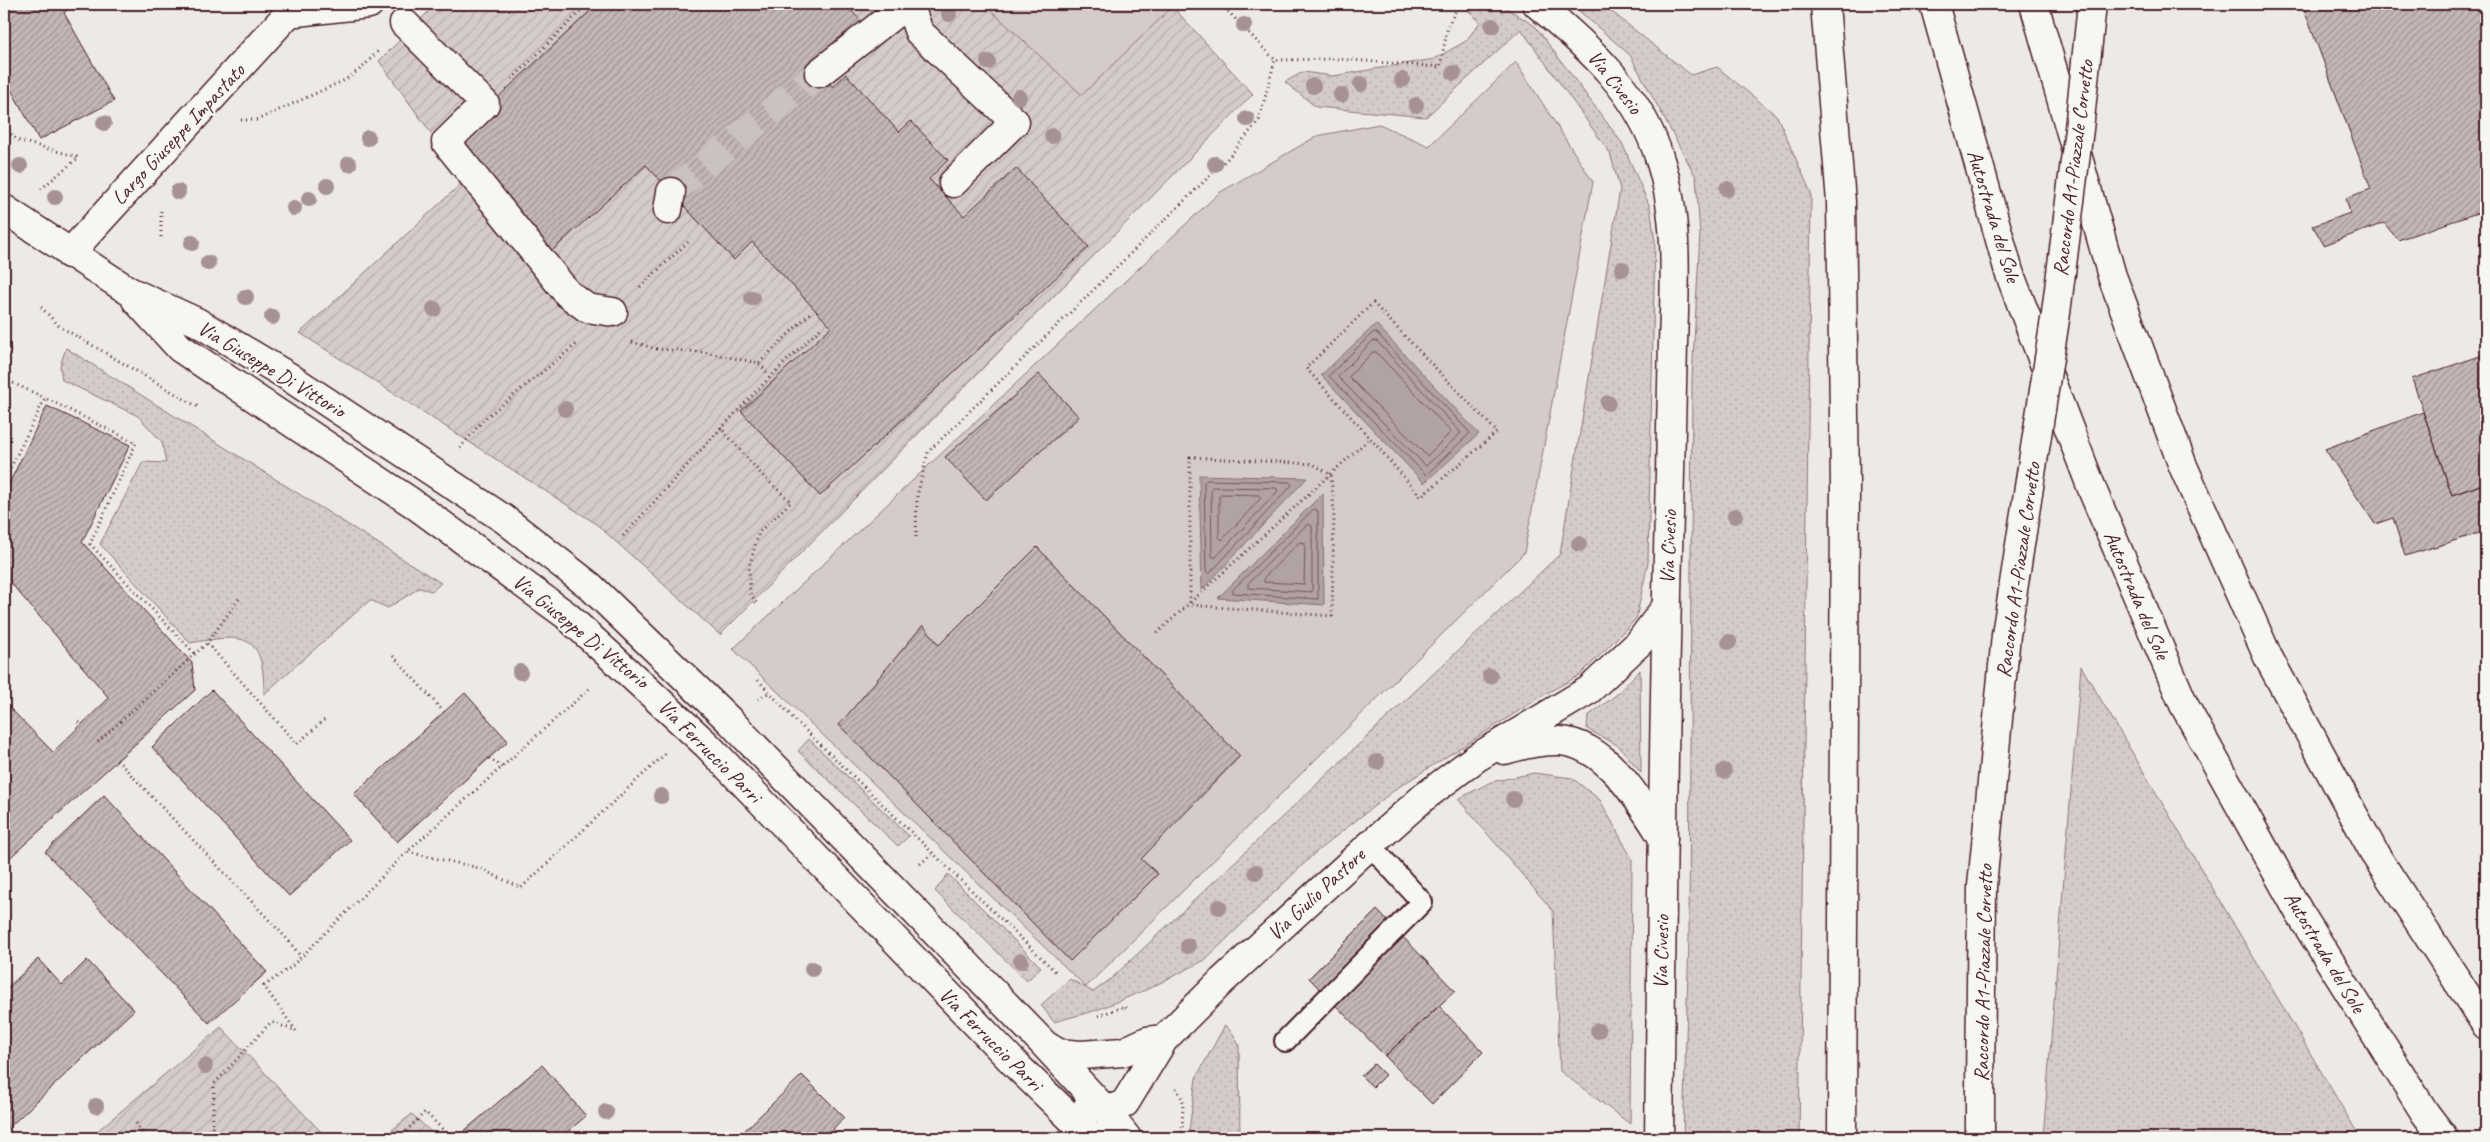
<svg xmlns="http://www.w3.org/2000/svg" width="2490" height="1142" viewBox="0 0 2490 1142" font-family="Caveat,sans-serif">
<defs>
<pattern id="grass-dots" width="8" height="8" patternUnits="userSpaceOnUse" patternTransform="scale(1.25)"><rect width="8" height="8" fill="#d4cbca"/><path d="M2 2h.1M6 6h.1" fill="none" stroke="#b8aeae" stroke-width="1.8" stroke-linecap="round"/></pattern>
<pattern id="garden-furrows" width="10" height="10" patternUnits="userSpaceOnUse" patternTransform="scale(1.25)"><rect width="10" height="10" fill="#d4cbca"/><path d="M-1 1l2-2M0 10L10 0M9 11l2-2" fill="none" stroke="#b8aeae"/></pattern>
<pattern id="building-hatch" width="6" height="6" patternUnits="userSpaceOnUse" patternTransform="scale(1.25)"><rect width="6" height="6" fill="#c4b7b7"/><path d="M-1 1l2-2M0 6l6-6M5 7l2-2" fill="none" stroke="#a19495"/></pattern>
</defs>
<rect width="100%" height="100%" fill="#ece9e6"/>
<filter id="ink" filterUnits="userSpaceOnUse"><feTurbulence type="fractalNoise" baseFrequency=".02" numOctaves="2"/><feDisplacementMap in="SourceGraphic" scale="10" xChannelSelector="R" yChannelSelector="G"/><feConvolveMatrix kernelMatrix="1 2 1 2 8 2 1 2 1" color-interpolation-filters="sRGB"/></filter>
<g filter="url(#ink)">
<path fill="url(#grass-dots)" stroke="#8f757a" d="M 1466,4 L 1500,4 L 1535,26 L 1622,143 L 1650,207 L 1655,241 L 1648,563 L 1636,619 L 1580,675 L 1547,693 L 1397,788 L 1316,852 L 1205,960 L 1148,989 L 1097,1010 L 1054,1022 L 1041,1005 L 1070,979 L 1093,992 L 1111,979 L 1560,554 L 1620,189 L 1610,153 L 1521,29 L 1426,117 L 1316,107 L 1285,82 L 1303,72 L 1333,76 L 1434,59 L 1466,41 L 1480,22 L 1465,7 Z
M 1571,4 L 1602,4 L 1691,75 L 1717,67 L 1777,116 L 1811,193 L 1799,1138 L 1683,1138 L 1689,938 L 1692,379 L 1700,234 L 1696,177 L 1630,55 Z
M 66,348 L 441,583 L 432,591 L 419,588 L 388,608 L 370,600 L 264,694 C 264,631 243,634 190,643 L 100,544 L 143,462 L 166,463 L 162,442 L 138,416 L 62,380 L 60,366 Z
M 2081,666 L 2358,1134 L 2362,1138 L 2043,1138 Z
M 1640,670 L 1641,773 L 1619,746 L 1587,729 L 1588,716 L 1615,696 Z
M 809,739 L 909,836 L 898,846 L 798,751 Z
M 1534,773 L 1572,778 L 1600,800 L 1632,859 L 1630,1124 L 1560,1071 L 1553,911 L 1458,799 L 1491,782 Z
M 948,874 L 1041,967 L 1027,981 L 935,891 Z
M 1225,1025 L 1234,1035 L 1239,1046 L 1240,1138 L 1188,1138 L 1196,1078 Z"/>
<path fill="url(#garden-furrows)" stroke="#8f757a" d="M 436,4 L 1170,4 L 1253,94 L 720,635 L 595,523 L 300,333 L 465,180 L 379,61 Z
M 221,1027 L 327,1138 L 89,1138 Z
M 412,1114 L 434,1135 L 430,1138 L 382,1138 Z"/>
<path fill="#d4cbca" stroke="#8f757a" d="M 984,4 L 1162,4 L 1169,10 L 1082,95 Z
M 1516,62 L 1593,182 L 1524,553 L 1086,987 L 733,649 L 1219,193 L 1317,136 L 1379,124 L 1429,146 Z"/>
<path fill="#b1a2a3" stroke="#886e73" d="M 1376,324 L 1479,434 L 1424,483 L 1321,375 Z
M 1199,475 L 1307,478 L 1202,590 Z
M 1323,493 L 1324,605 L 1218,598 Z"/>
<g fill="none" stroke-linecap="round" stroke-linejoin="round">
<path stroke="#73535b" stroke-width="1" d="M 1374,332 L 1377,333 L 1470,433 L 1426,475 L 1329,376 Z
M 1373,341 L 1377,341 L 1461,433 L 1426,466 L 1338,377 Z
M 1373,352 L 1376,352 L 1451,432 L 1427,456 L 1349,377 Z
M 1207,480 L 1290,482 L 1292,485 L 1209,574 L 1206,571 L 1204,483 Z
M 1213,487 L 1276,488 L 1278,491 L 1215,558 L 1212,556 L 1211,489 Z
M 1221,494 L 1259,495 L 1261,498 L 1222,540 L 1219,537 L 1219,497 Z
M 1314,509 L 1318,511 L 1318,599 L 1233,593 L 1233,590 Z
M 1308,524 L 1312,526 L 1312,592 L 1248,588 L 1248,584 Z
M 1300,542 L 1305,543 L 1304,584 L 1264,582 L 1264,578 Z"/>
</g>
<path fill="url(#building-hatch)" stroke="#4a1f2b" d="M 4,4 L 73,4 L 64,13 L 114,101 L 39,140 L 4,77 Z
M 598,4 L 845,4 L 862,22 L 813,67 L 833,87 L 846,74 L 899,132 L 911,121 L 948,160 L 929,179 L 964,216 L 1016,168 L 1089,247 L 820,496 L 741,411 L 831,327 L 752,242 L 734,260 L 646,165 L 552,251 L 450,142 Z
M 2302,4 L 2486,4 L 2486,210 L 2398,240 L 2384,223 L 2324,245 L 2313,226 L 2350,213 L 2346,198 L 2371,189 Z
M 2486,354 L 2486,483 L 2452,495 L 2412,379 Z
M 1039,374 L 1079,417 L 986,500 L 945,457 Z
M 47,406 L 130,445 L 82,542 L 192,663 L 195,690 L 4,863 L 4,702 L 53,752 L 109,698 L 4,575 L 4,494 Z
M 2423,412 L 2452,495 L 2486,483 L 2486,531 L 2405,556 L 2393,518 L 2375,524 L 2325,449 Z
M 1037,547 L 1240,756 L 1141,859 L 1158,874 L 1070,961 L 839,725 L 923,625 L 939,645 Z
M 212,690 L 350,840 L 289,896 L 152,747 Z
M 465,693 L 508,741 L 397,842 L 354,794 Z
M 104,795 L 267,972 L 209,1023 L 45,852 Z
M 1377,910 L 1455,991 L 1385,1056 L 1309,978 Z
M 38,959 L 62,985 L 87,960 L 134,1010 L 4,1132 L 4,991 Z
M 1439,1006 L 1483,1052 L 1432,1104 L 1385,1056 Z
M 1374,1064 L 1385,1075 L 1373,1087 L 1361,1076 Z
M 542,1065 L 586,1116 L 560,1138 L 456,1138 Z
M 802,1075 L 844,1117 L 833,1129 L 843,1138 L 737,1138 Z"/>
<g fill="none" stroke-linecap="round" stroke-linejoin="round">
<path stroke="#ccc1c1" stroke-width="28" stroke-dasharray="28 14" stroke-linecap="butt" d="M 671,192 L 819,73"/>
<defs>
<path id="service" d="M 1285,1041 L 1422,902 L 1370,845"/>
<path id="pedestrian" d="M 909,4 L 919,32 L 1015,122 L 953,183
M 404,23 L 485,104 L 446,142 L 568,294 L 587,308 L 613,312
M 819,73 L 907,4
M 668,210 L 671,192"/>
<path id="minor" d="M 287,13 L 369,4
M 4,209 L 129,291 L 197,322 L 286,375 L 504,519 L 590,586 L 729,720 L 1044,1044 L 1105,1110 L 1127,1138
M 69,254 L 297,4
M 136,300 L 180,348 L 411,502 L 566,615 L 707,745 L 1018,1067 L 1081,1128 L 1094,1138
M 1504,750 C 1523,745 1540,740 1560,741 C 1607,744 1641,803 1663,838
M 1045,1045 L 1058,1053 L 1081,1055 L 1123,1052 L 1147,1041 L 1164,1039
M 1088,1106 C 1103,1109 1112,1111 1125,1103 L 1164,1039 L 1222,981 L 1370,845 L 1424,797 L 1476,758 L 1589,690 L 1639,643 L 1666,607"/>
<path id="tertiary" d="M 1537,4 C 1589,47 1640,93 1660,160 C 1679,218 1675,282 1673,343 C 1672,400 1670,457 1669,515 C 1663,723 1662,930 1659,1138"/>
<path id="motorway" d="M 1825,4 L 1841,202 L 1845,486 L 1842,1138
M 1934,4 L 2009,272 L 2094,494 L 2184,705 L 2299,912 L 2425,1113 L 2444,1138
M 2034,4 L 2112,276 L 2183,466 L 2268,657 L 2376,856 L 2486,1025
M 1980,1138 L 1980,1091"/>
</defs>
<use href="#service" stroke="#4a1f2b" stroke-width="24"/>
<use href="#pedestrian" stroke="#4a1f2b" stroke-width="31"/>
<use href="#minor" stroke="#4a1f2b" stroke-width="31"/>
<use href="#tertiary" stroke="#4a1f2b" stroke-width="31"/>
<use href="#motorway" stroke="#4a1f2b" stroke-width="31"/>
<path stroke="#4a1f2b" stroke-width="3" stroke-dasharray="1 4" stroke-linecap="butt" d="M 1221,4 L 1275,60 L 1339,59 L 1440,67 L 1448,26 L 1459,4
M 512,79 L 588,4
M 241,120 L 257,120 L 345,80 L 362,68 L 379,50
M 4,127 L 17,140 L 78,157
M 41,189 L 79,157
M 161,237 L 161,209
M 640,287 L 688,242
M 1373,303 L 1497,432 L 1421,497 L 1370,438 L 1306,368 Z
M 41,307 L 59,326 L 200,408
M 632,342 L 657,349 L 703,352 L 759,363 L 769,375
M 4,343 L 11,347 L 4,363
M 759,363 L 810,313
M 4,379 L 45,398
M 720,427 L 762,475 L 791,502 L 759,532 L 749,567 L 750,593 L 758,605
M 460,448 L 483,420 L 578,343
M 1190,457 L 1313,464 L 1331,475 L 1334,512 L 1332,616 L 1190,605 Z
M 4,481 L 45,398 L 136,443 L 90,544 L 195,654
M 623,536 C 688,465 751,392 822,327
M 916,537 L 917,496 L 928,452 L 1230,156 L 1259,120 L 1275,60
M 239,599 L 207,643 L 297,744 L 324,720
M 1157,633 L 1370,438
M 393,656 L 444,712
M 758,680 L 796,721 L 1056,972
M 758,699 L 770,692
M 78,722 L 81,725
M 98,742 L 207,643
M 489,758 L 502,767
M 117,760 L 289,941 L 301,957
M 408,852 L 479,868 L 521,888 L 665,754
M 920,864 L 934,852
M 1098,1016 L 1125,1006 L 1128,1011
M 1176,1088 L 1183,1100 L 1182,1138
M 136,1123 L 145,1138
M 212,1138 L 214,1084 L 271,1022 L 296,1031 L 264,986 L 291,967 L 407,852 L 590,688
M 222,1138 L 233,1138
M 399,1138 L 425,1112 L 447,1134"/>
<use href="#service" stroke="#f6f6f2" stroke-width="20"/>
<use href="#pedestrian" stroke="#f6f6f2" stroke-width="28"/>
<use href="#minor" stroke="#f6f6f2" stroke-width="28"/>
<use href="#tertiary" stroke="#f6f6f2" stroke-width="28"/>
<use href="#motorway" stroke="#f6f6f2" stroke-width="28"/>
<defs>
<path id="motorway-bridge" d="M 1980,1091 L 1982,886 L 2006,635 L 2056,313 L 2079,129 L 2092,4"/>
</defs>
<use href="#motorway-bridge" stroke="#4a1f2b" stroke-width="31" stroke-linecap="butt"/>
<use href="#motorway-bridge" stroke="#f6f6f2" stroke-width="28"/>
</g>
<g fill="#a69295">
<circle cx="949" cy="14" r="8"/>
<circle cx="1244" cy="25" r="8"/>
<circle cx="1492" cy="26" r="8"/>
<circle cx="988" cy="62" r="8"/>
<circle cx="1454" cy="73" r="8"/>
<circle cx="1402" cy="80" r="8"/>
<circle cx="1361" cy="84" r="8"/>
<circle cx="1313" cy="86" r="8"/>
<circle cx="1341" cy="95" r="8"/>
<circle cx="1019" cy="97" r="8"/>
<circle cx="1416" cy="105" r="8"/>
<circle cx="1247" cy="119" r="8"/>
<circle cx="104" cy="123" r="8"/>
<circle cx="1052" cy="136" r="8"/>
<circle cx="368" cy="138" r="8"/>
<circle cx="349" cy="164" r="8"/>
<circle cx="1215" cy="164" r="8"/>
<circle cx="20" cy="166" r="8"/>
<circle cx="327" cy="186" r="8"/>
<circle cx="1727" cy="189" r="8"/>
<circle cx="178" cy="192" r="8"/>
<circle cx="55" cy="197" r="8"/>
<circle cx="309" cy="199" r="8"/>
<circle cx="294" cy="208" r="8"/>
<circle cx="192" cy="243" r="8"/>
<circle cx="208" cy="263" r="8"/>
<circle cx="1622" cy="269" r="8"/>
<circle cx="246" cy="297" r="8"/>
<circle cx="752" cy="298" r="8"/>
<circle cx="434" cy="309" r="8"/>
<circle cx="272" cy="317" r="8"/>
<circle cx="1608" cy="403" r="8"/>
<circle cx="565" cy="409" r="8"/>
<circle cx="1735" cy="516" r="8"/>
<circle cx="1579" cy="544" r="8"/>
<circle cx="1729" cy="642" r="8"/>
<circle cx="520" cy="672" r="8"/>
<circle cx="1490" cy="676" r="8"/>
<circle cx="1377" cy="762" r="8"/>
<circle cx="1724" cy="771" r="8"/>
<circle cx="661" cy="796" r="8"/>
<circle cx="1513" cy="799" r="8"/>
<circle cx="1256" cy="872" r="8"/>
<circle cx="1219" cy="907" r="8"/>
<circle cx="1188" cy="946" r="8"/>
<circle cx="1021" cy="961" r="8"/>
<circle cx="812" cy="969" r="8"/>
<circle cx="1598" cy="1031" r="8"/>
<circle cx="205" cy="1066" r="8"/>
<circle cx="96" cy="1106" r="8"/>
<circle cx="606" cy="1112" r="8"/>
</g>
</g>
<g text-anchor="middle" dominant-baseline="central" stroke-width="4.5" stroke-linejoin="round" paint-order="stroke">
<g font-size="21" fill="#4a1f2b" stroke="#f6f6f2">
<text transform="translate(1615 82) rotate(52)">Via Civesio</text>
<text transform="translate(178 134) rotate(-47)">Largo Giuseppe Impastato</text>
<text transform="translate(2073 168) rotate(-83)">Raccordo A1-Piazzale Corvetto</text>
<text transform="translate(1994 216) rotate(73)">Autostrada del Sole</text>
<text transform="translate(272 369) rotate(31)">Via Giuseppe Di Vittorio</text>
<text transform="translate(1668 547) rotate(-88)">Via Civesio</text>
<text transform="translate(2018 570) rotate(-82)">Raccordo A1-Piazzale Corvetto</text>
<text transform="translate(2137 595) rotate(67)">Autostrada del Sole</text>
<text transform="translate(581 631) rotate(39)">Via Giuseppe Di Vittorio</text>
<text transform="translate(710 751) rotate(45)">Via Ferruccio Parri</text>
<text transform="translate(1316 894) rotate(-43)">Via Giulio Pastore</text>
<text transform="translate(1661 952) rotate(-89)">Via Civesio</text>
<text transform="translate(2325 952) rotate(59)">Autostrada del Sole</text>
<text transform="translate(1983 973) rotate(-89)">Raccordo A1-Piazzale Corvetto</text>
<text transform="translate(991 1039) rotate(45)">Via Ferruccio Parri</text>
</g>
</g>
<rect width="2490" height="1142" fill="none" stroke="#f6f6f2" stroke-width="20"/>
<rect x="10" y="10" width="2470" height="1122" fill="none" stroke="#4a1f2b" stroke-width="2" filter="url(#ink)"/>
</svg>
